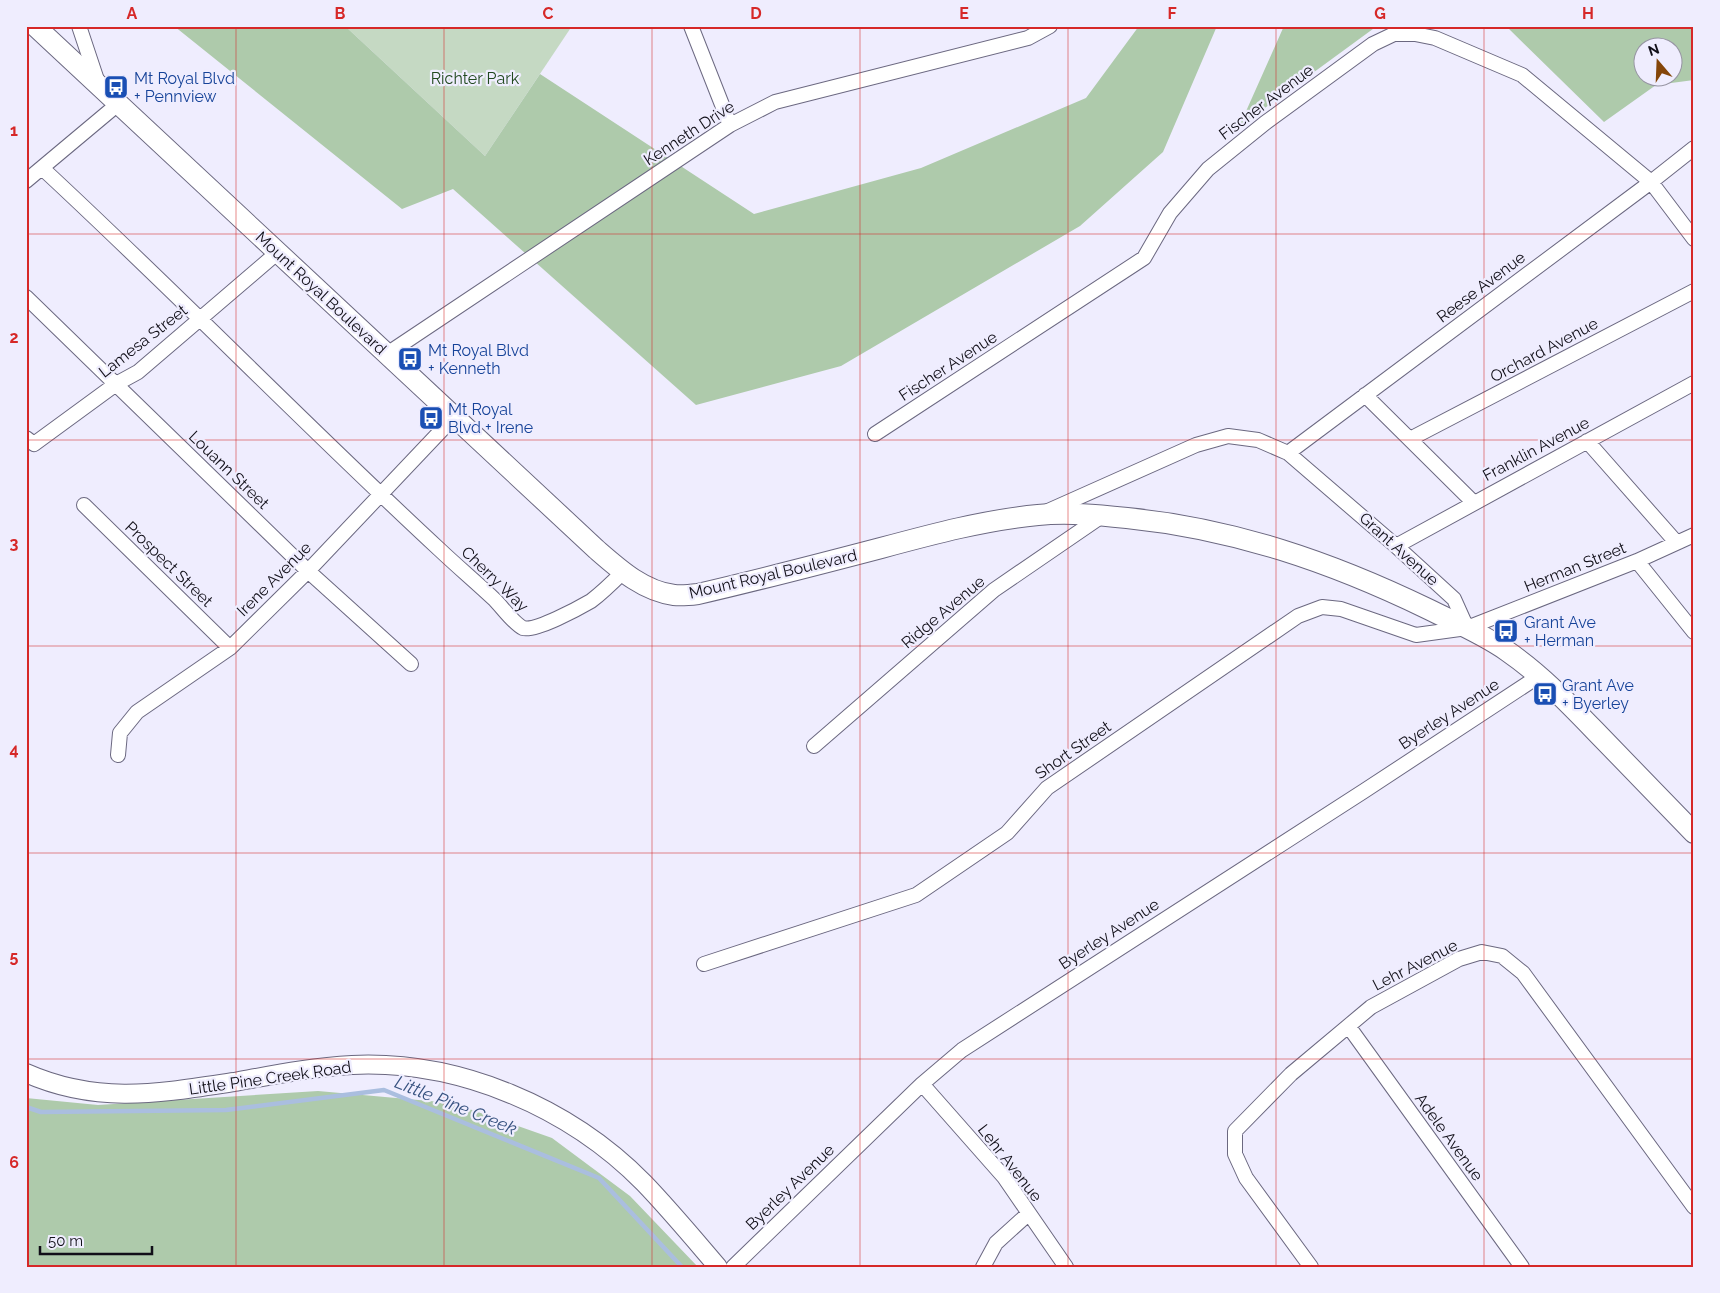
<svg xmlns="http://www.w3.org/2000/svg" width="1720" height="1293" viewBox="0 0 1720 1293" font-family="Raleway,sans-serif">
<rect width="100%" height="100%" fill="#efedfe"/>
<path fill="#c5d9c3" d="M 345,26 L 572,26 L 485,156 Z"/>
<path fill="#aecaab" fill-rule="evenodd" d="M 174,26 L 345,26 L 485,156 L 540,74 L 754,214 L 921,168 L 1086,98 L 1139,26 L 1217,26 L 1163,152 L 1080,226 L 841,366 L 696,405 L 453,189 L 402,209 Z
M 1284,26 L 1377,26 L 1239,127 Z
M 1470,26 L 1694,26 L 1694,80 L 1656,85 L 1604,122 L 1508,28 ZM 1642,48 L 1672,48 L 1672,78 L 1642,78 Z
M 318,1091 L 452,1103 L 552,1138 L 630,1196 L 698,1267 L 26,1267 L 26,1098 L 98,1105 Z"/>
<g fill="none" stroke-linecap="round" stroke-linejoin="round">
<path stroke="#aabedf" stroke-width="4.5" d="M 26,1107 L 41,1112 L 226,1110 L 384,1090 L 599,1178 L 682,1267"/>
<defs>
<path id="minor" d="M 79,26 L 98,83
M 691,26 L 730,125
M 42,168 C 177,293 305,425 440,550 C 458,567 477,583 495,600 C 502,607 514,624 523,628 C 535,632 579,608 591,601 C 603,592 613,582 623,572
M 26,181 L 118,104
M 26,297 L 308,571 L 411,664
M 387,354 L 730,125 L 775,102 L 1028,38 L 1050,26
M 1365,395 L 1473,502
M 875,434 L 1144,258 L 1170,213 L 1208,169 L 1265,123 L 1373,44 L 1394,34 L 1415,34 L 1435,38 L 1522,75 L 1651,182 L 1694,239
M 26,438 L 34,444 L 116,384 L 138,372 L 277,253
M 1410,439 L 1694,291
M 1587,441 L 1676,542
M 1288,453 L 1651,182 L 1694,148
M 84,505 L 230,648
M 1048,511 L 1196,445 L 1228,436 L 1258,440 L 1288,453 L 1396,546 L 1454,599 L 1467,628
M 1396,546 L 1694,383
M 1637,561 L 1694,632
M 814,746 L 994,590 L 1102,516
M 118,755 L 120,733 L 137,712 L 230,648 L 308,571 L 454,417
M 704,964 L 916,895 L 1007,833 L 1047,788 L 1298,616 L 1322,607 L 1341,609 L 1416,635 L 1467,628 L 1637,561 L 1694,535
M 1349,1027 L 1522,1267
M 922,1084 L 1004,1177 L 1066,1267
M 733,1267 L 922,1084 L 962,1050 L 1364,791 L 1539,676
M 983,1267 L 996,1243 L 1028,1214
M 1311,1267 L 1246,1178 L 1235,1154 L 1235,1131 L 1291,1074 L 1371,1007 L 1459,959 L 1482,952 L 1502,956 L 1523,973 L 1694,1207"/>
<path id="tertiary" d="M 26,1073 C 98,1105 161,1093 234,1082 C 273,1075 313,1067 352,1065 C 459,1060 569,1107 644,1183 C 670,1210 694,1239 718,1267"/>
<path id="secondary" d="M 35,26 L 596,549 C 619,569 643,591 674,595 C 681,596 690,595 698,594 C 759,580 820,564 881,548 C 933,534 985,520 1038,515 C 1067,512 1098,515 1127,518 C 1235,529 1331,562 1428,609 C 1454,622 1483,634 1507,651 C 1542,675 1571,706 1601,737 C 1632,769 1663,801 1694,833"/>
</defs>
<use href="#minor" stroke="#6b6880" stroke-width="16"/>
<use href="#tertiary" stroke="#6b6880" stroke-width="20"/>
<use href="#secondary" stroke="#6b6880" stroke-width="22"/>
<use href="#minor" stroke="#fff" stroke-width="14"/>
<use href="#tertiary" stroke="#fff" stroke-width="18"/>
<use href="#secondary" stroke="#fff" stroke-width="20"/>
</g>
<path fill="none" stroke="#d62828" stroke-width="1" stroke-opacity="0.55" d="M 236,26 L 236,1267M 444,26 L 444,1267M 652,26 L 652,1267M 860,26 L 860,1267M 1068,26 L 1068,1267M 1276,26 L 1276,1267M 1484,26 L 1484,1267M 26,234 L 1694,234M 26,440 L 1694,440M 26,646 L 1694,646M 26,853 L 1694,853M 26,1059 L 1694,1059"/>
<defs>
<symbol id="bus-square" viewBox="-11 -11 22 22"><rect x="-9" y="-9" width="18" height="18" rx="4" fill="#1a4fb4" stroke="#efedfe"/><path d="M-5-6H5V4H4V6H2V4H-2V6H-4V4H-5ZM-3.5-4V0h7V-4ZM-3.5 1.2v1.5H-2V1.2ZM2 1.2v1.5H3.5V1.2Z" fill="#fff"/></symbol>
</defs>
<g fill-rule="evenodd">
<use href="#bus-square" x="102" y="73" width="28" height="28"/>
<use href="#bus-square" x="396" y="345" width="28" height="28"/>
<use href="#bus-square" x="417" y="404" width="28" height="28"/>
<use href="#bus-square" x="1492" y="617" width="28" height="28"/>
<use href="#bus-square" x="1531" y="680" width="28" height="28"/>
</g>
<g text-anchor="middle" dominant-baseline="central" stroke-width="4.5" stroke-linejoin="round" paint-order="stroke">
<g font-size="16" fill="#164399" stroke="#efedfe" text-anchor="start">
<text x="134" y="78">Mt Royal Blvd<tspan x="134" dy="18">+ Pennview</tspan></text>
<text x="428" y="350">Mt Royal Blvd<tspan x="428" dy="18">+ Kenneth</tspan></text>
<text x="448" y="409">Mt Royal<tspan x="448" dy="18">Blvd + Irene</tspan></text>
<text x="1524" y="622">Grant Ave<tspan x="1524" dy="18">+ Herman</tspan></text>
<text x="1562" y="685">Grant Ave<tspan x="1562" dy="18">+ Byerley</tspan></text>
</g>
<g font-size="16" fill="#21491f" stroke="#efedfe">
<text x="475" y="78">Richter Park</text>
</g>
<g font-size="16" fill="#110f18" stroke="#efedfe">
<text transform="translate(1266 102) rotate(-37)">Fischer Avenue</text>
<text transform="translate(689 133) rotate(-33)">Kenneth Drive</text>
<text transform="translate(1481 287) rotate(-37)">Reese Avenue</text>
<text transform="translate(321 293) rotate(43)">Mount Royal Boulevard</text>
<text transform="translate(143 341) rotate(-38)">Lamesa Street</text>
<text transform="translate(1544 350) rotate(-28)">Orchard Avenue</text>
<text transform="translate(948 366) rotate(-33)">Fischer Avenue</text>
<text transform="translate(1536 449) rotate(-28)">Franklin Avenue</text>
<text transform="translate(229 470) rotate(44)">Louann Street</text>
<text transform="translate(1399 549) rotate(42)">Grant Avenue</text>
<text transform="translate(169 564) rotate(44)">Prospect Street</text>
<text transform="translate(1575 567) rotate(-22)">Herman Street</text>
<text transform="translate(773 574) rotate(-13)">Mount Royal Boulevard</text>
<text transform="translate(274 579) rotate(-45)">Irene Avenue</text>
<text transform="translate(495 579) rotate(44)">Cherry Way</text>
<text transform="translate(943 612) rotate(-40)">Ridge Avenue</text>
<text transform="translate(1449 714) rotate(-33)">Byerley Avenue</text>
<text transform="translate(1073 750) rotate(-35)">Short Street</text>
<text transform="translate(1109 934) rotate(-33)">Byerley Avenue</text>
<text transform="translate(1415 965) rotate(-27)">Lehr Avenue</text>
<text transform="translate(270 1078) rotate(-8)">Little Pine Creek Road</text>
<text transform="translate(1449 1137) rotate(54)">Adele Avenue</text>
<text transform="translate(1010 1163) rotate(52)">Lehr Avenue</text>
<text transform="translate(790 1187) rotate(-44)">Byerley Avenue</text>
</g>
<g font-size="18" font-style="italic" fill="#385380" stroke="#efedfe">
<text transform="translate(456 1105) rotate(22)">Little Pine Creek</text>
</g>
</g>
<rect width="1720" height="1293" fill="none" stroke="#efedfe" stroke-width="55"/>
<g transform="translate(1658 62) rotate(341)"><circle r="24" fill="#efedfe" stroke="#9694a2"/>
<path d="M0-4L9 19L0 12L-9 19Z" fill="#854609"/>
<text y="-8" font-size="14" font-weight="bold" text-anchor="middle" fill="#110f18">N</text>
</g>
<path d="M40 1246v8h112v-8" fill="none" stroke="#110f18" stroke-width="2.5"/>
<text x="48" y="1246" font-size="15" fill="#110f18" stroke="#efedfe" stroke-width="4" paint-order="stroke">50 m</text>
<rect x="28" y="28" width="1664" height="1238" fill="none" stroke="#d62828" stroke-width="2"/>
<g font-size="16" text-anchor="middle" font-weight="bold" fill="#d62828">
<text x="132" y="19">A</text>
<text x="340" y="19">B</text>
<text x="548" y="19">C</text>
<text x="756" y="19">D</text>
<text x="964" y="19">E</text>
<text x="1172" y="19">F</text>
<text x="1380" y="19">G</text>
<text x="1588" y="19">H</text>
<text x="14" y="136">1</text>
<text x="14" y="343">2</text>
<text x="14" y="549">3</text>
<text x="14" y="755">4</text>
<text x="14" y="962">5</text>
<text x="14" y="1168">6</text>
</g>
</svg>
